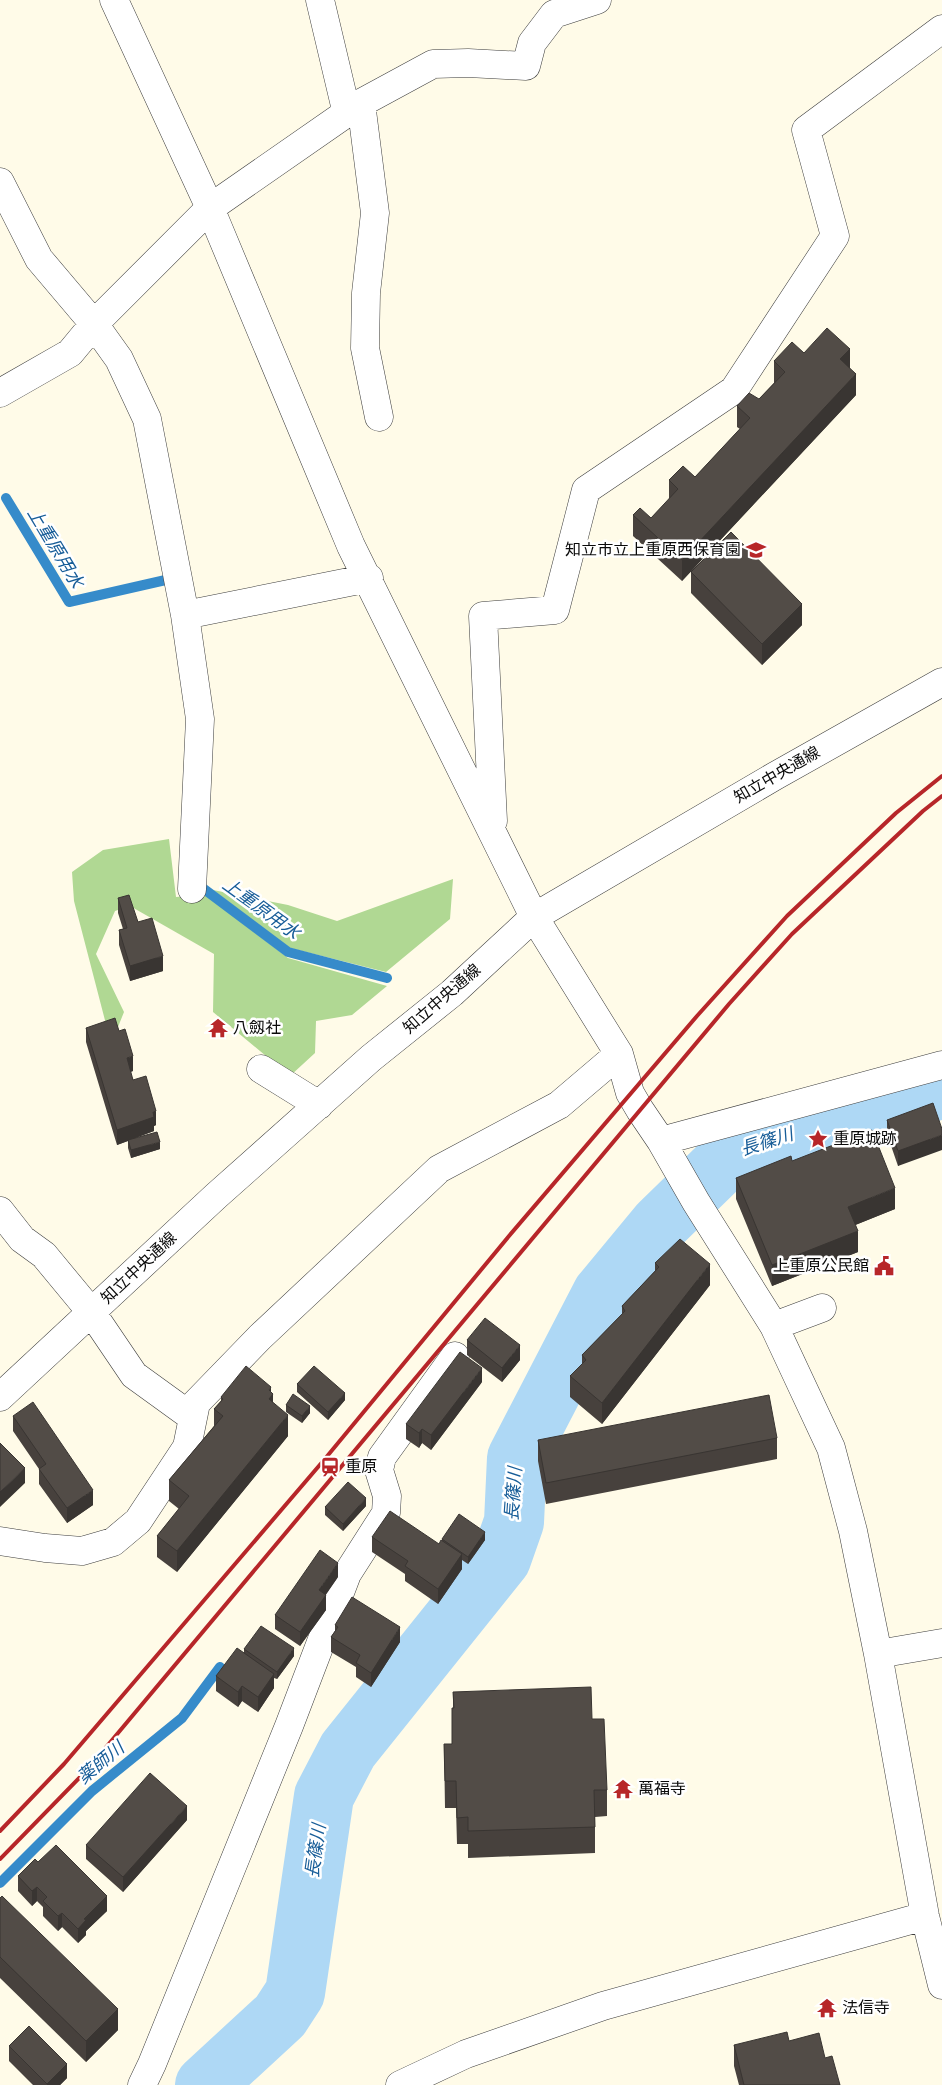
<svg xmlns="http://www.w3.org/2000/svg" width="942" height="2085" viewBox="0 0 942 2085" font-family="Spectral,'Noto Sans JP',serif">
<rect width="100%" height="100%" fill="#fffbe8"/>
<path fill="#b0d893" d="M 169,839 L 176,897 L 206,895 L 288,958 L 387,986 L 352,1015 L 316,1021 L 315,1053 L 290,1076 L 213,1012 L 214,954 L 130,906 L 115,911 L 96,954 L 124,1012 L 118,1027 L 107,1028 L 74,901 L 72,872 L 103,850 Z
M 453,879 L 450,919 L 386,972 L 290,948 L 213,890 L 288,905 L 337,921 Z"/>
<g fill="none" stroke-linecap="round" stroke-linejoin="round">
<path stroke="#368bca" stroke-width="10" d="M 6,498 L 69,602 L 170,579
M 196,883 L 288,952 L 387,978
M 0,1883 L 92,1791 L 182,1718 L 220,1667"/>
<path stroke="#aed8f5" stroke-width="60" d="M 205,2085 L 280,2016 L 295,1993 L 324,1796 L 348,1750 L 501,1559 L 514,1522 L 517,1458 L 602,1294 L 660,1224 L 737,1149 L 884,1104 L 942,1089"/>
<defs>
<path id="minor" d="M 114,0 L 210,208 L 351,546 L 534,917 L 619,1054 L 630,1093 L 640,1110 L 661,1141 L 696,1202 L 774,1326 L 831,1448 L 853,1531 L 878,1654 L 925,1916 L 942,1985
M 320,0 L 347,114
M 361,103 L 375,213 L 366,293 L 365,348 L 379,417
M 0,182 L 39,259 L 94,324 L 119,359 L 147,419 L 185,615 L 200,719 L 192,889
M 0,393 L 70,353 L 94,324 L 210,208 L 361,103 L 433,64 L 468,63 L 526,66 L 532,43 L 554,14 L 597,0
M 185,615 L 369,578
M 493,821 L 483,616 L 555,610 L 586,490 L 734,390 L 835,236 L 806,130 L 942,29
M 261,1069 L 319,1105
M 661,1141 L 942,1065
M 0,1211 L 22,1239 L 44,1255 L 92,1313 L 134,1375 L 192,1417
M 774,1326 L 822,1308
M 0,1397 L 216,1196 L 371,1058 L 452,993 L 534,917 L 775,776 L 942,682
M 0,1541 L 45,1548 L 82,1551 L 113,1542 L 138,1521 L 187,1447 L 196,1403 L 260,1337 L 439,1169 L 559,1105 L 619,1054
M 878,1654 L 942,1643
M 142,2085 L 152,2064 L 289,1726 L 347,1574 L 386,1513 L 387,1496 L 379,1470 L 382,1457 L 455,1356
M 400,2085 L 466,2054 L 603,2006 L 925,1916"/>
</defs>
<use href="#minor" stroke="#3d3d3d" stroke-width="29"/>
<use href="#minor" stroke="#fff" stroke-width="28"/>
<path stroke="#b72629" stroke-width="4" d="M 0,1831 L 64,1764 L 324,1460 L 509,1236 L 697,1016 L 787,916 L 896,813 L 942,776
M 0,1859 L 87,1770 L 729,1004 L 792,934 L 923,811 L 942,796"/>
</g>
<path fill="#47413d" d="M 804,353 L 850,368 L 856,395 L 682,581 L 633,536 L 633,515 L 651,518 L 669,500 L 669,480 L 695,477 L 740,429 L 737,427 L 737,406 L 759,399 L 774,383 L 774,361 Z
M 691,572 L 802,625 L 762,665 L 691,593 Z
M 118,898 L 138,922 L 163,971 L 130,981 L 119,945 L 119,930 L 123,929 L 118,913 Z
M 86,1028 L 119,1031 L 133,1071 L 130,1072 L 133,1080 L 156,1125 L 154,1126 L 154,1131 L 135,1138 L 160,1149 L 131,1158 L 128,1148 L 128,1141 L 117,1145 L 86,1042 Z
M 887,1120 L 942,1129 L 898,1166 L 887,1134 Z
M 792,1161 L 895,1209 L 855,1225 L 858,1252 L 772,1286 L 736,1199 L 736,1178 Z
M 655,1263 L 710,1285 L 602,1424 L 570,1397 L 570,1376 L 582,1364 L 582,1355 L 622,1314 L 622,1306 L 655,1271 Z
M 467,1340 L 520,1360 L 502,1382 L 467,1355 Z
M 482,1382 L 431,1450 L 422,1443 L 419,1448 L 406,1439 L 406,1424 Z
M 297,1384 L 345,1400 L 328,1420 L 297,1392 Z
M 271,1392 L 273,1403 L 288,1436 L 177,1572 L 157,1557 L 157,1536 L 179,1509 L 169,1501 L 169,1480 L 214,1426 L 214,1409 L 221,1401 L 221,1397 Z
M 286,1405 L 310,1413 L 302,1423 L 286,1412 Z
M 13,1416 L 93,1505 L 67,1523 L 39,1484 L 39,1469 L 13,1431 Z
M 777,1438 L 777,1459 L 546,1504 L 538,1461 L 538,1440 Z
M 366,1506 L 343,1531 L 325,1515 L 325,1507 Z
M 372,1537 L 439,1544 L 442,1541 L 442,1539 L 485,1540 L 468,1564 L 462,1560 L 462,1569 L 438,1604 L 405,1581 L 405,1574 L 372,1552 Z
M 338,1577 L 325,1595 L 326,1610 L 300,1646 L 275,1629 L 275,1615 Z
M 335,1625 L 400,1642 L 371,1687 L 356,1677 L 356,1667 L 331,1652 L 331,1637 L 335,1631 Z
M 244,1649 L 294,1656 L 277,1679 L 274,1678 L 274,1688 L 258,1712 L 242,1701 L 238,1707 L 216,1691 L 216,1676 L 244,1653 Z
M 453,1692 L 592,1719 L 607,1790 L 607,1816 L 595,1817 L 595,1853 L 468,1858 L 468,1844 L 457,1844 L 456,1808 L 445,1808 L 444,1744 L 452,1744 L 452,1708 L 453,1708 Z
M 187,1820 L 123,1892 L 86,1859 L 86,1845 Z
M 18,1876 L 107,1911 L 86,1931 L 86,1935 L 78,1943 L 62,1927 L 58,1931 L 43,1916 L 43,1907 L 37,1901 L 32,1906 L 18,1891 Z
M 0,1898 L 118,2030 L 86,2062 L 0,1978 Z
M 789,2041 L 825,2058 L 840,2085 L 739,2085 L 734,2066 L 734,2045 Z
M 9,2046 L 67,2078 L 60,2085 L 33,2085 L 9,2061 Z"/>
<path fill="#393532" d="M 850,349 L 850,370 L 840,359 Z
M 856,374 L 856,395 L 682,581 L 682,560 Z
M 802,604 L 802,625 L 762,665 L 762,644 Z
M 163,956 L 163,971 L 130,981 L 130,966 Z
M 133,1056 L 133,1071 L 127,1073 L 127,1058 Z
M 156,1111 L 156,1125 L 154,1126 L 154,1131 L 117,1145 L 117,1130 L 153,1112 Z
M 942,1135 L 942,1150 L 898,1166 L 898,1151 Z
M 160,1142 L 160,1149 L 131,1158 L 131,1150 Z
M 895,1188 L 895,1209 L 848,1228 L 848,1207 Z
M 858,1231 L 858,1252 L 772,1286 L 772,1265 Z
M 710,1264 L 710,1285 L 602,1424 L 602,1403 Z
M 520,1345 L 520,1360 L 502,1382 L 502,1368 Z
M 482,1368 L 482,1382 L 431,1450 L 431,1435 Z
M 271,1387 L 271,1396 L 273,1394 L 273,1415 L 269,1420 L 269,1390 Z
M 345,1393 L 345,1400 L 328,1420 L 328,1412 Z
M 310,1406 L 310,1413 L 302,1423 L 302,1416 Z
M 288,1415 L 288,1436 L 177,1572 L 177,1551 Z
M 422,1429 L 422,1443 L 419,1448 L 419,1433 Z
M 25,1468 L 25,1483 L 0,1507 L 0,1492 Z
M 93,1490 L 93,1505 L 67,1523 L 67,1508 Z
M 366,1498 L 366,1506 L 343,1531 L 343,1524 Z
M 485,1532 L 485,1540 L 468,1564 L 468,1557 Z
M 462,1554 L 462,1569 L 438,1604 L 438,1589 Z
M 338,1563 L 338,1577 L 319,1605 L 319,1590 Z
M 326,1595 L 326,1610 L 300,1646 L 300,1632 Z
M 400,1627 L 400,1642 L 371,1687 L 371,1673 Z
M 294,1648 L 294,1656 L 277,1679 L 277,1672 Z
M 274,1674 L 274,1688 L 258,1712 L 258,1697 Z
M 242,1686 L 242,1701 L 238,1707 L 238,1692 Z
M 187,1806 L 187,1820 L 123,1892 L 123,1877 Z
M 37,1887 L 37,1901 L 32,1906 L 32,1891 Z
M 107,1896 L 107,1911 L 86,1931 L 86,1935 L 78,1943 L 78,1929 L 84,1919 Z
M 62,1913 L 62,1927 L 58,1931 L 58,1916 Z
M 118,2009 L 118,2030 L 86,2062 L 86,2041 Z
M 67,2064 L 67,2078 L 60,2085 L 47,2085 L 47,2084 Z"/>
<path fill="#524c47" stroke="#393532" d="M 827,328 L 850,349 L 840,359 L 856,374 L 682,560 L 633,515 L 640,508 L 651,518 L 678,489 L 669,480 L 683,466 L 695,477 L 750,418 L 737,406 L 749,393 L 759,399 L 785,372 L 774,361 L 792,342 L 804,353 Z
M 731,532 L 802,604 L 762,644 L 691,572 Z
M 129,895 L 138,922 L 152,918 L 163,956 L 130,966 L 119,930 L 127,928 L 118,898 Z
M 115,1018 L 119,1031 L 125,1029 L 133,1056 L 127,1058 L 133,1080 L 146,1076 L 156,1111 L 153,1112 L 154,1117 L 117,1130 L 86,1028 Z
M 933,1103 L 942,1129 L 942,1135 L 898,1151 L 887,1120 Z
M 872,1130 L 895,1188 L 848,1207 L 858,1231 L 772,1265 L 736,1178 L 791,1156 L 792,1161 Z
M 157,1132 L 160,1142 L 131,1150 L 128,1140 Z
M 680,1239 L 710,1264 L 602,1403 L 570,1376 L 586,1360 L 582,1355 L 625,1311 L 622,1306 L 659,1267 L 655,1263 Z
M 485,1318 L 520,1345 L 502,1368 L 467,1340 Z
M 460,1352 L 482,1368 L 431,1435 L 422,1429 L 419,1433 L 406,1424 Z
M 246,1366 L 271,1387 L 269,1390 L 273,1394 L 269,1399 L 288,1415 L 177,1551 L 157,1536 L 189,1496 L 169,1480 L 223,1416 L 214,1409 L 223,1399 L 221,1397 Z
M 314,1366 L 345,1393 L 328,1412 L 297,1384 Z
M 293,1394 L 310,1406 L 302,1416 L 286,1405 Z
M 769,1395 L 777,1438 L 546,1483 L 538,1440 Z
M 33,1402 L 93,1490 L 67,1508 L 39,1469 L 46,1464 L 13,1416 Z
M 0,1443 L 25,1468 L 0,1492 Z
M 348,1482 L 366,1498 L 343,1524 L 325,1507 Z
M 390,1511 L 439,1544 L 441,1540 L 462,1554 L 438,1589 L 405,1566 L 408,1561 L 372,1537 Z
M 459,1514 L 485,1532 L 468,1557 L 442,1539 Z
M 320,1550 L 338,1563 L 319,1590 L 326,1595 L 300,1632 L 275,1615 Z
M 352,1597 L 400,1627 L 371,1673 L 356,1663 L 360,1655 L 331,1637 L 338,1627 L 335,1625 Z
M 261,1626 L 294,1648 L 277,1672 L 244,1649 Z
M 237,1648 L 274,1674 L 258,1697 L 242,1686 L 238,1692 L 216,1676 Z
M 591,1687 L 592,1719 L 604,1719 L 607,1790 L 594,1790 L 595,1827 L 468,1831 L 468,1817 L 457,1818 L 456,1781 L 445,1781 L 444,1744 L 452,1744 L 452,1708 L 454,1708 L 453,1692 Z
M 150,1773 L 187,1806 L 123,1877 L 86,1845 Z
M 56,1845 L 107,1896 L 84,1919 L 86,1920 L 78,1929 L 62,1913 L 58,1916 L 43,1901 L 47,1897 L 37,1887 L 32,1891 L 18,1876 L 35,1859 L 38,1862 Z
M 2,1896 L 118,2009 L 86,2041 L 0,1957 L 0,1898 Z
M 29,2026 L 67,2064 L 47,2084 L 9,2046 Z
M 787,2032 L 789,2041 L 819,2033 L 825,2058 L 832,2056 L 840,2085 L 744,2085 L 734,2045 Z"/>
<defs>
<symbol id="school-bare" viewBox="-9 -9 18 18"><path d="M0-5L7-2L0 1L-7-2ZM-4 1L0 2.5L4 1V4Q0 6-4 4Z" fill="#b72629" stroke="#fff" stroke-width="2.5" paint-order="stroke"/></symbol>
<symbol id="temple-bare" viewBox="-9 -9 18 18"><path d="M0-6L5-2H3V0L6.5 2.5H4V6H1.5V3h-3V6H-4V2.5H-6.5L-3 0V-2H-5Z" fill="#b72629" stroke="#fff" stroke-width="2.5" paint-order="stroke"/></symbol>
<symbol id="sight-bare" viewBox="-9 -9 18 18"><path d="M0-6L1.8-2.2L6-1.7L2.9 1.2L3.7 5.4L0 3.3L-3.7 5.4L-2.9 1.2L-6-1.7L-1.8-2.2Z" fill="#b72629" stroke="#fff" stroke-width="2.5" paint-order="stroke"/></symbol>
<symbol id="civic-bare" viewBox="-9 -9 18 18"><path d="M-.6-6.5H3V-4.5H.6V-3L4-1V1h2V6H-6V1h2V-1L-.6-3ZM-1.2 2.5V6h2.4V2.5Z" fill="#b72629" stroke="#fff" stroke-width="2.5" paint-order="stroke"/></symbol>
<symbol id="station-bare" viewBox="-9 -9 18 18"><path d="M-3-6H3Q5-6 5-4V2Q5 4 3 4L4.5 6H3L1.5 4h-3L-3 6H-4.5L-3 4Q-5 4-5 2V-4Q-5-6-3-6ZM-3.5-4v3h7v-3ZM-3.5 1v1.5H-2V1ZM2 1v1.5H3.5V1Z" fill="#b72629" stroke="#fff" stroke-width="2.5" paint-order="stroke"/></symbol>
</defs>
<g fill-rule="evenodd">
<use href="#school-bare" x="742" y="536" width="28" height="28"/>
<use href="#temple-bare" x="204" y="1014" width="28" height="28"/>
<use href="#sight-bare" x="804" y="1125" width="28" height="28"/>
<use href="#civic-bare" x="870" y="1252" width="28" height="28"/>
<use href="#station-bare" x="316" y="1453" width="28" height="28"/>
<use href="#temple-bare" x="609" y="1775" width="28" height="28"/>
<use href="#temple-bare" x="813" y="1994" width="28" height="28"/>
</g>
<g text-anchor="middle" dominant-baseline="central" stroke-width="5" stroke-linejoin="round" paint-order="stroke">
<g font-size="16" fill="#0a0a0a" stroke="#fff" text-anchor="start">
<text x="741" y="550" text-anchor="end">知立市立上重原西保育園</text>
<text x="233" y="1028">八劔社</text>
<text x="833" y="1139">重原城跡</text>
<text x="869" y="1266" text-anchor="end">上重原公民館</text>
<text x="345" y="1467">重原</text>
<text x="638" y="1789">萬福寺</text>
<text x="842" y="2008">法信寺</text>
</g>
<g font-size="16" fill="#0a0a0a" stroke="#fff">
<text transform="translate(777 775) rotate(-30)">知立中央通線</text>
<text transform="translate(442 999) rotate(-41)">知立中央通線</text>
<text transform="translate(139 1268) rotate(-43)">知立中央通線</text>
</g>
<g font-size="18" font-style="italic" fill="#175d98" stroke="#fff">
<text transform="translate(55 548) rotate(59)">上重原用水</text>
<text transform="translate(261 909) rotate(36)">上重原用水</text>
<text transform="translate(767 1142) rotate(-18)">長篠川</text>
<text transform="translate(514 1494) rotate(-86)">長篠川</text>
<text transform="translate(101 1763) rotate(-40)">薬師川</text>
<text transform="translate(316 1851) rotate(-82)">長篠川</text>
</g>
</g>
</svg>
